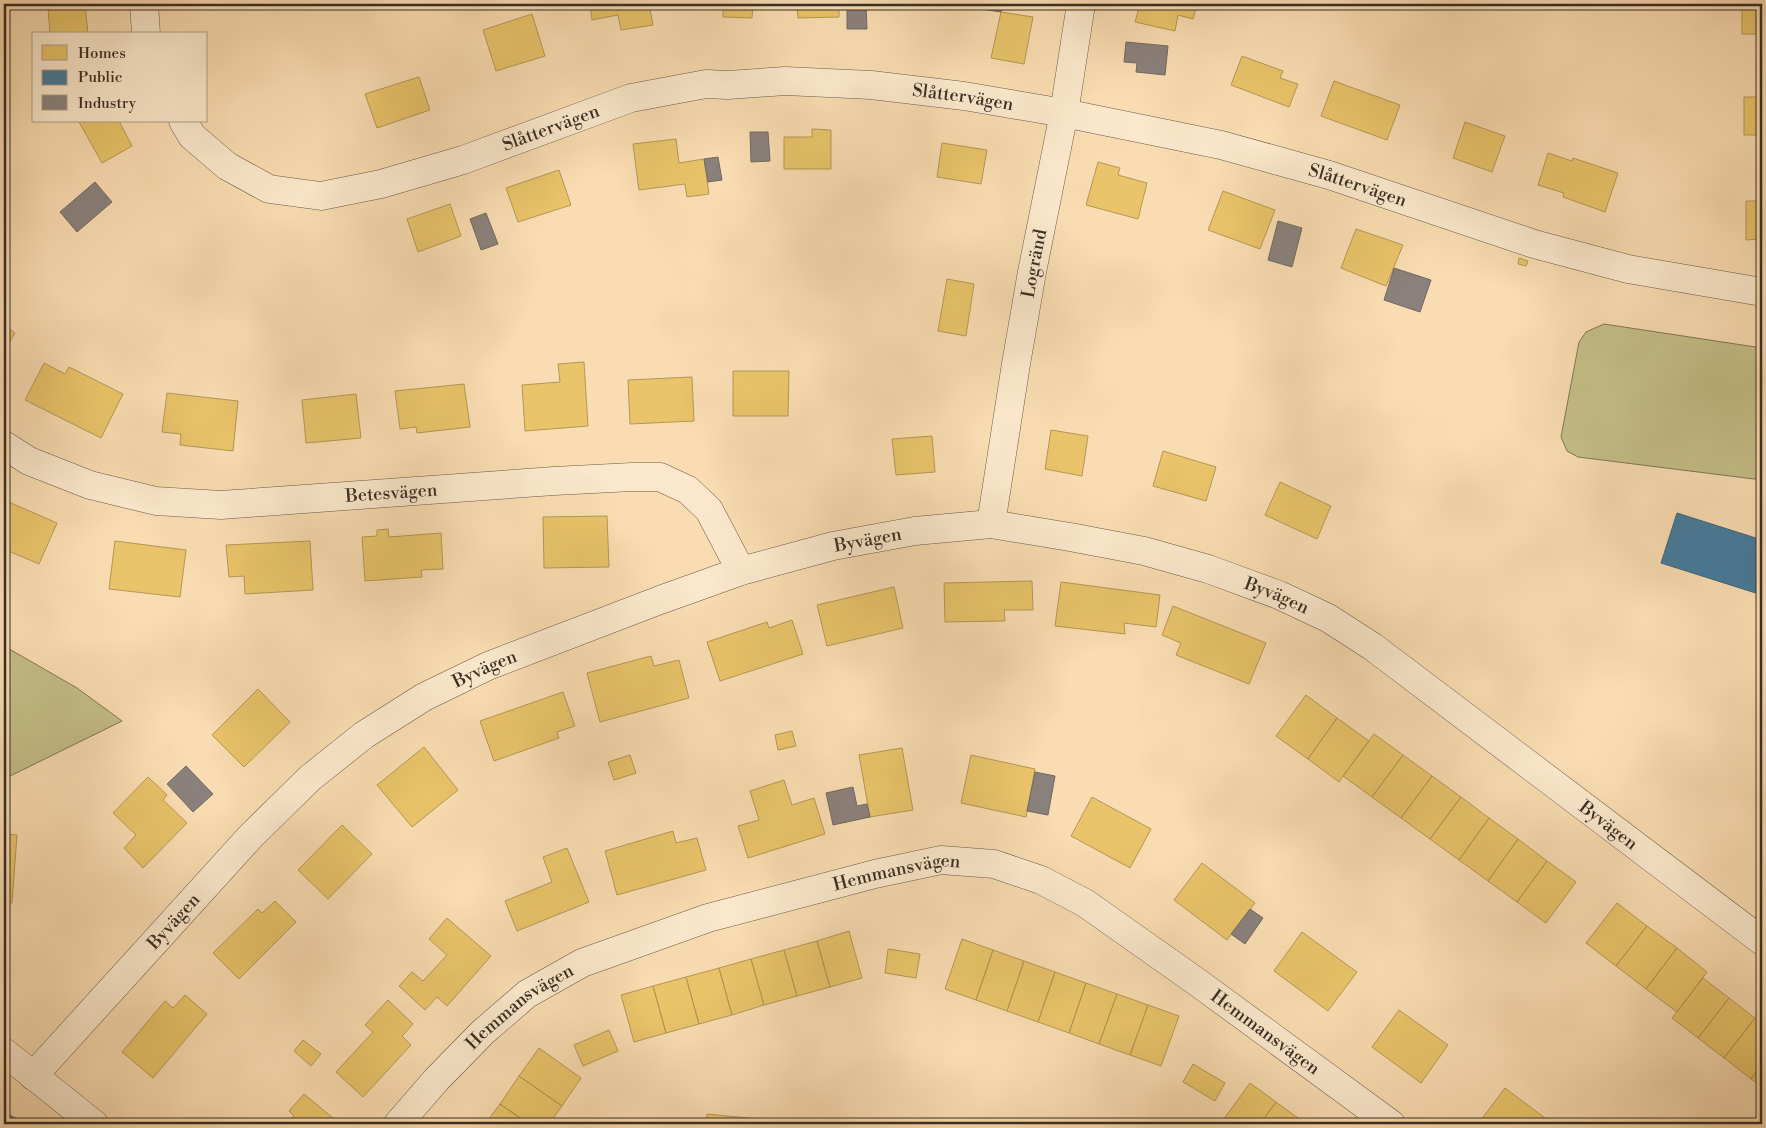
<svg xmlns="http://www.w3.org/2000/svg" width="1766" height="1128" viewBox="0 0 1766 1128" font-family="'Libre Bodoni',serif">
<rect width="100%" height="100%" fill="#f9dcb1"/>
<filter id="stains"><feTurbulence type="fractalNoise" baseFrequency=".004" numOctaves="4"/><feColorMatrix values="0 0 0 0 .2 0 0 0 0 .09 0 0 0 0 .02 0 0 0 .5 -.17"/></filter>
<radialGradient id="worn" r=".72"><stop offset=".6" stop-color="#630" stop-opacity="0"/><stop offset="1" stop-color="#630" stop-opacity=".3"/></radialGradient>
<path fill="#c5be87" stroke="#7f7656" d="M 1604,324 L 1762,348 L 1762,480 L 1578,457 L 1567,451 L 1561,437 L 1579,342 L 1586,332 Z
M 4,646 L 77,688 L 122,721 L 4,779 Z"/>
<path fill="#e9c46a" stroke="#b49755" d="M 59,4 L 85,4 L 88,34 L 50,34 L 48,8 L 59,7 Z
M 590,4 L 649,4 L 653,25 L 621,30 L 618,15 L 592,20 Z
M 723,4 L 753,4 L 752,18 L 723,17 Z
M 797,4 L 839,4 L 839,17 L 798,18 Z
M 1140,4 L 1197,4 L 1193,19 L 1178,15 L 1175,31 L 1135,22 Z
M 1742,4 L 1762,4 L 1762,34 L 1742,34 Z
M 1001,12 L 1033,17 L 1024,64 L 991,58 Z
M 532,14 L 545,56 L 496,71 L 483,30 Z
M 1242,56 L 1283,71 L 1280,78 L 1298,84 L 1289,107 L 1231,85 Z
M 419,77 L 430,110 L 377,128 L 365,94 Z
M 1334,81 L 1400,105 L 1387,140 L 1321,116 Z
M 1744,97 L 1762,97 L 1762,135 L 1744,135 Z
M 81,121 L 119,121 L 132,146 L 102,163 L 79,122 Z
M 1465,122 L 1505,136 L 1492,172 L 1453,158 Z
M 812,129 L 831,130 L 831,169 L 784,169 L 784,137 L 812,137 Z
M 676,139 L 679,163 L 704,159 L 709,194 L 687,197 L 685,184 L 639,190 L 633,144 Z
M 942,143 L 987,150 L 981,184 L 937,177 Z
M 1548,153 L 1572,161 L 1573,158 L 1618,173 L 1605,212 L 1563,197 L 1564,193 L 1538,185 Z
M 1098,162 L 1120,168 L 1118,175 L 1147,183 L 1138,219 L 1086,205 Z
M 559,170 L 571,205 L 518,222 L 506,188 Z
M 1223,191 L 1275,210 L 1260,249 L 1208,230 Z
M 1746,201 L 1762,201 L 1762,239 L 1746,240 Z
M 450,204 L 461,236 L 418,252 L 407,219 Z
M 1356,229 L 1403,245 L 1386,286 L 1341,268 Z
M 1519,258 L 1528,261 L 1526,266 L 1518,264 Z
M 947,279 L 974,284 L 966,336 L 938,331 Z
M 4,325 L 15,333 L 4,351 Z
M 584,362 L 588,426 L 525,431 L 522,385 L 560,382 L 558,364 Z
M 44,363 L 65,374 L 69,367 L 123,394 L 101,438 L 25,400 Z
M 733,371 L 789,371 L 788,416 L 733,416 Z
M 692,377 L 694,421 L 630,424 L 628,380 Z
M 464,384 L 470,427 L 417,433 L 416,427 L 400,429 L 395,391 Z
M 167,393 L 238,401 L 233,451 L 180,445 L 181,434 L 162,432 Z
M 356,394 L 361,438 L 306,443 L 302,400 Z
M 1051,430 L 1088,436 L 1082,476 L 1045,469 Z
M 932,436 L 935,472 L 896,475 L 892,439 Z
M 1163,451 L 1216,467 L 1206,501 L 1153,486 Z
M 1280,482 L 1331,506 L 1317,539 L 1265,515 Z
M 4,500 L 57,523 L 39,564 L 4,549 Z
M 607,516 L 609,567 L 544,568 L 543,517 Z
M 388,529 L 389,537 L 441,533 L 443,569 L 421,570 L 422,577 L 365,581 L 362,537 L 377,536 L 377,530 Z
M 115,541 L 186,550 L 180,597 L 109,589 Z
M 310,541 L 313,590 L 245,594 L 244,576 L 229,577 L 226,545 Z
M 1032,581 L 1033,610 L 1004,610 L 1005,621 L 945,622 L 944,583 Z
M 1061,582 L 1160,595 L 1156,627 L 1124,623 L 1125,634 L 1055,626 Z
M 894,587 L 903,628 L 827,646 L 817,605 Z
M 1173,606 L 1266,643 L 1249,684 L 1176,655 L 1181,643 L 1162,635 Z
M 792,620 L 803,654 L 720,681 L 707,642 L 767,622 L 769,628 Z
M 651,656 L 654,666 L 679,660 L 689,698 L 600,722 L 587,673 Z
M 258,689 L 290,722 L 244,767 L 212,735 Z
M 563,692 L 575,726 L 557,732 L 559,738 L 494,761 L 480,721 Z
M 1306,695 L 1337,718 L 1308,759 L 1276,736 Z
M 1337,718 L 1369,741 L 1339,782 L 1308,759 Z
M 792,731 L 796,746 L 778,750 L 775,735 Z
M 1374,734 L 1403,755 L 1372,797 L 1343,776 Z
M 424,747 L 458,790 L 412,827 L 377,785 Z
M 902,748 L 913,810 L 870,817 L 859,755 Z
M 630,755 L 636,773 L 614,780 L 608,762 Z
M 971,755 L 1035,769 L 1026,817 L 961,803 Z
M 1403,755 L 1432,776 L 1401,818 L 1372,797 Z
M 1432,776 L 1461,797 L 1430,839 L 1401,818 Z
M 148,777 L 167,795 L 163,800 L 187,823 L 143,868 L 124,848 L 136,835 L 113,813 Z
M 784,780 L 792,805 L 814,798 L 825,834 L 748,858 L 738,826 L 759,820 L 750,791 Z
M 1092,797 L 1151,829 L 1130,868 L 1071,836 Z
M 1461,797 L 1489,818 L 1459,860 L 1430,839 Z
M 1489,818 L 1518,839 L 1488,881 L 1459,860 Z
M 342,825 L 372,854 L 328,899 L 298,870 Z
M 673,831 L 676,843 L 697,838 L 706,870 L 617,895 L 605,851 Z
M 4,834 L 17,835 L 12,903 L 4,902 Z
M 1518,839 L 1547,861 L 1517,902 L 1488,881 Z
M 567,848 L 589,902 L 517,931 L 505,901 L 552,882 L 543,857 Z
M 1547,861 L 1576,882 L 1546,923 L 1517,902 Z
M 1202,863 L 1255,903 L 1227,940 L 1174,900 Z
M 275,901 L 296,922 L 239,979 L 213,953 L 258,909 L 262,913 Z
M 1617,903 L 1647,926 L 1616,966 L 1586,943 Z
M 447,918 L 491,956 L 447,1006 L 437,997 L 425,1010 L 399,986 L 412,972 L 423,981 L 447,955 L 429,939 Z
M 1647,926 L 1677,948 L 1646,989 L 1616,966 Z
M 849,931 L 862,978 L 830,987 L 817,941 Z
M 1302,932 L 1357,972 L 1328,1011 L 1274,971 Z
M 962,939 L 993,950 L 976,1000 L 945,989 Z
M 817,941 L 830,987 L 797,996 L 784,950 Z
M 1677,948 L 1707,972 L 1677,1012 L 1646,989 Z
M 888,949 L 920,954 L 916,978 L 885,973 Z
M 784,950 L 797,996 L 764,1005 L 751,959 Z
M 993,950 L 1024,961 L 1007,1011 L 976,1000 Z
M 751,959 L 764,1005 L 732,1015 L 719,968 Z
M 1024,961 L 1055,972 L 1038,1022 L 1007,1011 Z
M 719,968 L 732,1015 L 699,1024 L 686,977 Z
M 1055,972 L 1086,983 L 1069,1033 L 1038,1022 Z
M 686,977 L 699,1024 L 666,1033 L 653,986 Z
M 1703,978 L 1729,998 L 1698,1038 L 1672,1018 Z
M 1086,983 L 1117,994 L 1099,1044 L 1069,1033 Z
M 653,986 L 666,1033 L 634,1042 L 621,995 Z
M 1117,994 L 1148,1005 L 1130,1055 L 1099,1044 Z
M 185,995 L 207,1014 L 153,1078 L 122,1052 L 165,1001 L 173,1008 Z
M 1729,998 L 1755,1018 L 1724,1058 L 1698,1038 Z
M 388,1000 L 413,1024 L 402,1036 L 411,1045 L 363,1097 L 336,1072 L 373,1032 L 365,1025 Z
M 1148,1005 L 1179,1016 L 1161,1066 L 1130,1055 Z
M 1399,1010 L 1448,1045 L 1421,1083 L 1372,1047 Z
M 1755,1018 L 1762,1023 L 1762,1063 L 1751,1079 L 1724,1058 Z
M 609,1030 L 618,1051 L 583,1066 L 574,1045 Z
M 303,1040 L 321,1054 L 311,1066 L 294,1051 Z
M 539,1048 L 581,1078 L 562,1106 L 519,1076 Z
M 1762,1063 L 1762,1087 L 1751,1079 Z
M 1193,1064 L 1225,1083 L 1215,1101 L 1183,1082 Z
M 519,1076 L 562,1106 L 549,1124 L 529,1124 L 500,1104 Z
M 1250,1083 L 1276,1102 L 1260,1124 L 1224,1124 L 1221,1123 Z
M 1505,1088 L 1553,1124 L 1478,1124 Z
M 304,1094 L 333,1118 L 328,1124 L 287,1124 L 294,1116 L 289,1111 Z
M 1276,1102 L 1302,1121 L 1299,1124 L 1260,1124 Z
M 500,1104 L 529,1124 L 485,1124 Z
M 707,1114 L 810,1124 L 706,1124 Z"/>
<path fill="#457b9d" stroke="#416479" d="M 1677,513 L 1762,540 L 1762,595 L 1661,563 Z"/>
<path fill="#8a817c" stroke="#726862" d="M 847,4 L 866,4 L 867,29 L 847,29 Z
M 970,4 L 1002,4 L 1001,12 L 969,7 Z
M 1126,42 L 1168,46 L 1165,75 L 1136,72 L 1137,63 L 1124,62 Z
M 750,132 L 768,132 L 770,161 L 751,162 Z
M 718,157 L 722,180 L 708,182 L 704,159 Z
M 95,182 L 112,202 L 77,232 L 60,212 Z
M 486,213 L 498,244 L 481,250 L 470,219 Z
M 1278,221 L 1302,228 L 1292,267 L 1268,260 Z
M 1394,268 L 1431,280 L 1420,312 L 1384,300 Z
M 186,766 L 213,794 L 193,812 L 167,784 Z
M 1035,772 L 1055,776 L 1048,815 L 1027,811 Z
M 853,787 L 857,806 L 867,804 L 870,817 L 833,825 L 826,793 Z
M 1250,909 L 1263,918 L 1245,944 L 1231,934 Z
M 9,1115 L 29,1124 L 4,1124 Z"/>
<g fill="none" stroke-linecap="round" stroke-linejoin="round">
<defs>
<g id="minor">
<path d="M 144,4 L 146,34"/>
<path id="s1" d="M 183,121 L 192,136 L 227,166 L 269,189 L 321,196 L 381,184 L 463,160 L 631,98 L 706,84 L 728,85 L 785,81 L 871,85 L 964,96 L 1064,113 L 1221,145 L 1329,175 L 1534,244 L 1628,269 L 1762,292"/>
<path id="s2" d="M 4,445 L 29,461 L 90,485 L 156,501 L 221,505 L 554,481 L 632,477 L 660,477 L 688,490 L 709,510 L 741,571"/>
<path id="s3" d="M 991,524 L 1016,364 L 1032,272 L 1064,113 L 1081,4"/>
<path d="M 4,1052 L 94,1124"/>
<path id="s4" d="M 33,1076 L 251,836 L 310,778 L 364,735 L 424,697 L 488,666 L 660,600 L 741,571 L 833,546 L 915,531 L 991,524 L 1070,537 L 1144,551 L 1208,569 L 1279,595 L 1328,618 L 1373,647 L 1762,941"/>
<path id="s5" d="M 398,1124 L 436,1080 L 483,1032 L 527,994 L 582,963 L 708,918 L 875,874 L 941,860 L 994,864 L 1041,880 L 1085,903 L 1197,982 L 1391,1124"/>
</g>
</defs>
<use href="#minor" stroke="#695a47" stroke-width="29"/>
<use href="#minor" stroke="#fbe8cc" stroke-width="28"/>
</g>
<g text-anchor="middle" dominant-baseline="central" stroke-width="5" stroke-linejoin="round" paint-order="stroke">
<g font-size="18" fill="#392f24" stroke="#fbe8cc">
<text stroke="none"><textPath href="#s1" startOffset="824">Slåttervägen</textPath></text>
<text stroke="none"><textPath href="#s1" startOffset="404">Slåttervägen</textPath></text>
<text stroke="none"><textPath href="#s1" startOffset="1229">Slåttervägen</textPath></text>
<text stroke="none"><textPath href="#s3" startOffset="264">Logränd</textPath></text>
<text stroke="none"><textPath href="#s2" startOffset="399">Betesvägen</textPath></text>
<text stroke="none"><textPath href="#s4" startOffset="1019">Byvägen</textPath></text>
<text stroke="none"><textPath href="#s4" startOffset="1439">Byvägen</textPath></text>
<text stroke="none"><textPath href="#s4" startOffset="614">Byvägen</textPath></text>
<text stroke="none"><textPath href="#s4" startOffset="1844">Byvägen</textPath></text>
<text stroke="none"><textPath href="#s5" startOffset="575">Hemmansvägen</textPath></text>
<text stroke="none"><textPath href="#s4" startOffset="209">Byvägen</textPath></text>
<text stroke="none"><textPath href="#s5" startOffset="170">Hemmansvägen</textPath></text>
<text stroke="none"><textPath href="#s5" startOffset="995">Hemmansvägen</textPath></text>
</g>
</g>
<rect width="1766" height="1128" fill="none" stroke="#f9dcb1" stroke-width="20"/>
<rect x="5" y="5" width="1756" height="1118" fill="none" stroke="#392f24" stroke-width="2.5"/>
<rect x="10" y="10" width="1746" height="1108" fill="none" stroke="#392f24"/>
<rect x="32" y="32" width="175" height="90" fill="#fbe8cc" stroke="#ad9e89"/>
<rect x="42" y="45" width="25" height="15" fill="#e9c46a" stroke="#ad9e89"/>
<text x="78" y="58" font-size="15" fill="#392f24">Homes</text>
<rect x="42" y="70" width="25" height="15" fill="#457b9d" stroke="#ad9e89"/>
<text x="78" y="82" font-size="15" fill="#392f24">Public</text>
<rect x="42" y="95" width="25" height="15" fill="#8a817c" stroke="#ad9e89"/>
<text x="78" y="108" font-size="15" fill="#392f24">Industry</text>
<rect width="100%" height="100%" filter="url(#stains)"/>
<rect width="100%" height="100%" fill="url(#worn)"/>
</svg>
